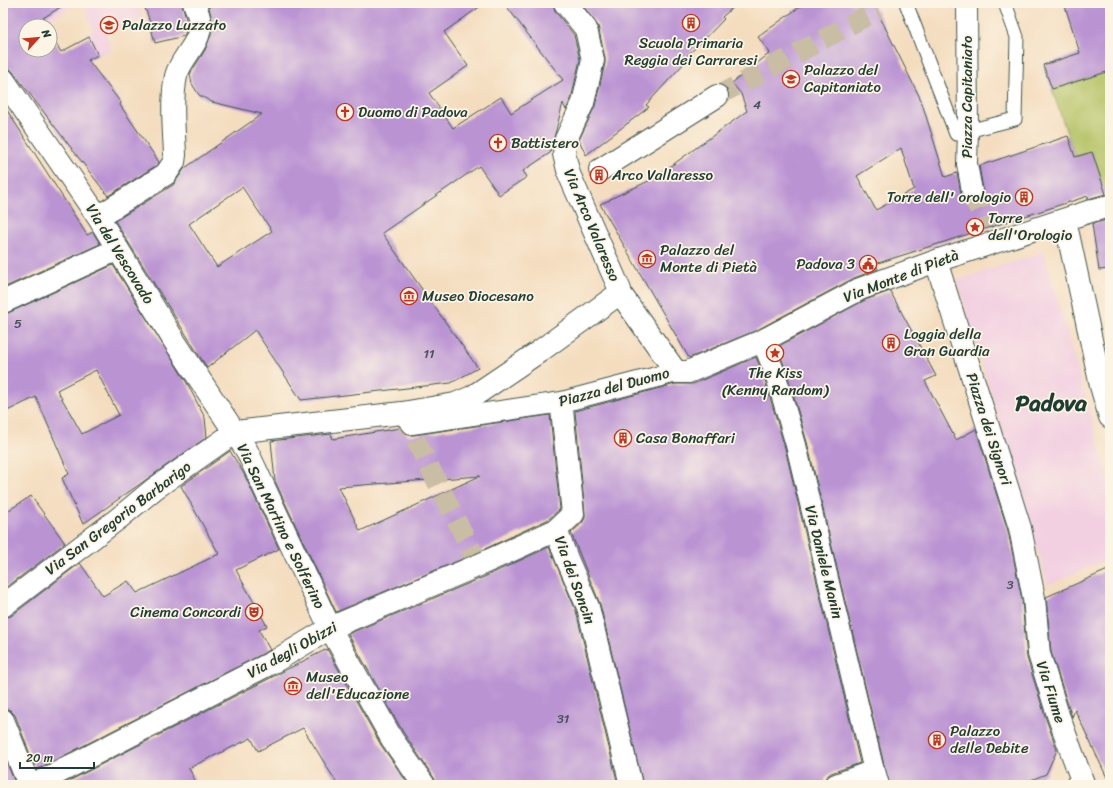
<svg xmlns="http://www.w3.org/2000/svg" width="1113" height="788" viewBox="0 0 1113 788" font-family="Sriracha,sans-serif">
<rect width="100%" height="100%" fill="#fcf5e5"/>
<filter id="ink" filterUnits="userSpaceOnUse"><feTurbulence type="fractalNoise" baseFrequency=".025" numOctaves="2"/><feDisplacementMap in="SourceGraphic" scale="8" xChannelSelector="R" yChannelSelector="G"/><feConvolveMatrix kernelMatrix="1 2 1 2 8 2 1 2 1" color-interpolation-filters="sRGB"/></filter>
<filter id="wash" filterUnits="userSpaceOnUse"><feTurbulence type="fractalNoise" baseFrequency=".012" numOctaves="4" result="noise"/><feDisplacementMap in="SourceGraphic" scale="16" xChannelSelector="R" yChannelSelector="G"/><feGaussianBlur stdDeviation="0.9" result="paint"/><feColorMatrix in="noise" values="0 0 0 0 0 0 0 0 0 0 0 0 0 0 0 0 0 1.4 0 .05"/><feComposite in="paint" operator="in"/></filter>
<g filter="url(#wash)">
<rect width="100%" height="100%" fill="#f4ddbf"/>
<path fill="#f2cfe1" d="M 41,3 L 77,3 L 45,23 L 43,18 L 48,15 Z
M 83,3 L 137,3 L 143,18 L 106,33 L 111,50 L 98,55 L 88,33 L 94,31 Z
M 1044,252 L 1110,483 L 1110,558 L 1048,585 L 957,280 Z"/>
<path fill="#b5c366" stroke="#6a804d" d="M 1110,71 L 1110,189 L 1104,190 L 1092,152 L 1075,157 L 1052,89 Z"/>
<g id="blocks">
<path fill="#ba93d3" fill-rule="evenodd" d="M 3,3 L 67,3 L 43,18 L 47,26 L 26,26 L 26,50 L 50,50 L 50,32 L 61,52 L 89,37 L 98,55 L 88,60 L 121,103 L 120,105 L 159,162 L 157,165 L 108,196 L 13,72 L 9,68 L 3,67 Z
M 143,3 L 182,3 L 187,23 L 187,28 L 184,36 L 155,43 L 148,16 Z
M 208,3 L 485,3 L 444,32 L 468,66 L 429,93 L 453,128 L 501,97 L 511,113 L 563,80 L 504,3 L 553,3 L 555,11 L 574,35 L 580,60 L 571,99 L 566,110 L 563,103 L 550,153 L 523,171 L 527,177 L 499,195 L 479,166 L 382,233 L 478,368 L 451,383 L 301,400 L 255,330 L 207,368 L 115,221 L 173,185 L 185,168 L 262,114 L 212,102 L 199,95 L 192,84 L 190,74 L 205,50 L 211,35 L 212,20 ZM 242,187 L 272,231 L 217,267 L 189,224 Z
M 581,3 L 738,3 L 722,17 L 724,19 L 701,43 L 683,59 L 686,61 L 646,105 L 649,107 L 586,155 L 579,140 L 595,106 L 605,63 L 605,58 L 598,26 Z
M 805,3 L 873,3 L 921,100 L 945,177 L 957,173 L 961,193 L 963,198 L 968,202 L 974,202 L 980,199 L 983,194 L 983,189 L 979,166 L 1068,136 L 1075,157 L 1092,152 L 1106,194 L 1088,199 L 1088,196 L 875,264 L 878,269 L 854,278 L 757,330 L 689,358 L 600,204 L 610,200 L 610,199 L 653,179 L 747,111 L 741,94 L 732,83 L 770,53 L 758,37 ZM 901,148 L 914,189 L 876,210 L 857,176 Z
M 1064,3 L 1110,3 L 1110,71 L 1052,89 L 1043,65 L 1080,53 Z
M 3,104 L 87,235 L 93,232 L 100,244 L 3,288 Z
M 1110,219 L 1110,269 L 1099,270 L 1092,224 Z
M 113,265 L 187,383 L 205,418 L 207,437 L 83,524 L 62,478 L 69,474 L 36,397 L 3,413 L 3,314 L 8,313 ZM 96,370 L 119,415 L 82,434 L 57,390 Z
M 890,291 L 936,376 L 925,381 L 956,440 L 976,429 L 1008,531 L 1022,600 L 1027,658 L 1046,719 L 1057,750 L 1046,774 L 1019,785 L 890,785 L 884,765 L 807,442 L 786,370 L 777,347 L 865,300 Z
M 756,357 L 764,377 L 785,448 L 860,763 L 831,773 L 826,777 L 824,785 L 643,785 L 600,604 L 571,533 L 582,523 L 585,518 L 585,513 L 575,411 L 675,384 L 693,384 Z
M 550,415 L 560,509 L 549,519 L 474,554 L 336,612 L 275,481 L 271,441 L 331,434 L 333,439 L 400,428 L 408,435 L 414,435 ZM 480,476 L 360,531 L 339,487 L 375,484 Z
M 230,451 L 244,474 L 279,549 L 236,570 L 267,626 L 259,630 L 270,650 L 36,770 L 15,715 L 10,710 L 3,708 L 3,618 L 11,616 L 80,563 L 103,596 L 128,581 L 137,593 L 219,554 L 181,486 Z
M 31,496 L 65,543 L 3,590 L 3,514 Z
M 549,547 L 576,611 L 618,785 L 436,785 L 434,778 L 403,732 L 348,634 L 484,577 Z
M 1110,569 L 1110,784 L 1075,710 L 1072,717 L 1070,711 L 1051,652 L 1046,597 Z
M 327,649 L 381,745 L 409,785 L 338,785 L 303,728 L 258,751 L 251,738 L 189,768 L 197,785 L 61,785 Z
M 3,754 L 16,785 L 3,785 Z"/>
</g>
</g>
<g filter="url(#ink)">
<use href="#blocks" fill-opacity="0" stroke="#3f5549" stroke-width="1"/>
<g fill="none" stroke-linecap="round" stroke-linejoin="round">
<path stroke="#c9bda3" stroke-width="20" stroke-dasharray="20 10" stroke-linecap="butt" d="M 717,96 L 878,10
M 972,191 L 986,228
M 402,413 L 479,565"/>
<defs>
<path id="service" d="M 906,3 L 956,134 L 1015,119 L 1017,37 L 1005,3"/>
<path id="pedestrian" d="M 967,3 L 968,130 L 967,164 L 972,191
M 762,341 L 775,373 L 796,445 L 874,771
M 402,413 L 412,424 L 562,402 L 676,372"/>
<path id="minor" d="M 565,3 L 586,29 L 593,60 L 583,103 L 566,139 L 564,154 L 569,174 L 620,290 L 620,293 L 676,372 L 688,372 L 762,341 L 860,289 L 936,261 L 1094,210 L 1110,206
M 3,79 L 98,217 L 175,342 L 247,451 L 330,628 L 392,739 L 424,785
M 600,170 L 717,96
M 98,217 L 166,174 L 174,162 L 175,155 C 174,129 171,102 176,76 C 181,57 201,43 200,24 C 200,17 197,10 194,3
M 1065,220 L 1101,386 L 1110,417
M 936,261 L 1020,528 L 1034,598 L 1039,654 L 1058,715 L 1083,783 L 1077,785
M 3,302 L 118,249
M 556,530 L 567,559 L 588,607 L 631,785
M 3,606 L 119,518 L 154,489 L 235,432 L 402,413 L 455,404 L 472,397 L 540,351 L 620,293
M 3,720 L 29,785
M 34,785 L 277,660 L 330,628 L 479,565 L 556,530 L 573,514 L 562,409
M 836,785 L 874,771 L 878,785"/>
</defs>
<use href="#service" stroke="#3f5549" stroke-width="15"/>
<use href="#pedestrian" stroke="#3f5549" stroke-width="22"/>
<use href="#minor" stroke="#3f5549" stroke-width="24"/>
<use href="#service" stroke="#fff" stroke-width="13"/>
<use href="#pedestrian" stroke="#fff" stroke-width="20"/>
<use href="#minor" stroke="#fff" stroke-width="22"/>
</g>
</g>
<defs>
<symbol id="building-ring" viewBox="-11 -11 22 22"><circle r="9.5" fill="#fcf5e5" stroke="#c8321e" stroke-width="1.5"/><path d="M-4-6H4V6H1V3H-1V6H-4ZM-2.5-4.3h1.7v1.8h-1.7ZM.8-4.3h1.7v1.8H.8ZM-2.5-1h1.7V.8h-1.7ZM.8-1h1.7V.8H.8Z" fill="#c8321e"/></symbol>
<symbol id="university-ring" viewBox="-11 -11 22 22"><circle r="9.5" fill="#fcf5e5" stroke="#c8321e" stroke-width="1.5"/><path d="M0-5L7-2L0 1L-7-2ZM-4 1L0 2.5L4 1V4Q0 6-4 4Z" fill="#c8321e"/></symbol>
<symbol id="church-ring" viewBox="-11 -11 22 22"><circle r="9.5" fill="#fcf5e5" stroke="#c8321e" stroke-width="1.5"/><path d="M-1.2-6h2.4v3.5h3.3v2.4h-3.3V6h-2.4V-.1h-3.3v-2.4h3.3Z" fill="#c8321e"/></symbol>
<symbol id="sight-ring" viewBox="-11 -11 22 22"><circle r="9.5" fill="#fcf5e5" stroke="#c8321e" stroke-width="1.5"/><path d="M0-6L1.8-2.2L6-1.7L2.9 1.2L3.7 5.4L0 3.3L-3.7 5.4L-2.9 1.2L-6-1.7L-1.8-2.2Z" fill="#c8321e"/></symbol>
<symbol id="museum-ring" viewBox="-11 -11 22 22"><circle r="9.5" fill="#fcf5e5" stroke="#c8321e" stroke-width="1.5"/><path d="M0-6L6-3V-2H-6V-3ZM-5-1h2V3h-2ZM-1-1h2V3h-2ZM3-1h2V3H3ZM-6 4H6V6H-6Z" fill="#c8321e"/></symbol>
<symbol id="civic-ring" viewBox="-11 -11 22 22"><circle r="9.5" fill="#fcf5e5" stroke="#c8321e" stroke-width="1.5"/><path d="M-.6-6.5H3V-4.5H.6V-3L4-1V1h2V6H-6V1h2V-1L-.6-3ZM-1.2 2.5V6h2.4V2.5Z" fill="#c8321e"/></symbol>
<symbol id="theatre-ring" viewBox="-11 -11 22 22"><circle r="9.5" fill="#fcf5e5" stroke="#c8321e" stroke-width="1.5"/><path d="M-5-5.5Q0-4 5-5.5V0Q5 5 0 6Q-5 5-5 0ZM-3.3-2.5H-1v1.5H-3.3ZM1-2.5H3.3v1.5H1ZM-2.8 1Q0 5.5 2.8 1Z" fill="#c8321e"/></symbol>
</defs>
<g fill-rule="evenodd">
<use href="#building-ring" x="681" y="13" width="20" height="20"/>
<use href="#university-ring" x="99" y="15" width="20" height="20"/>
<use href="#university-ring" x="781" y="69" width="20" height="20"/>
<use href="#church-ring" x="335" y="102" width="20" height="20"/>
<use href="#church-ring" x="488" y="133" width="20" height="20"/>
<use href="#building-ring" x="589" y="165" width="20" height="20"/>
<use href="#building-ring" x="1014" y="187" width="20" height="20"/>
<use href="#sight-ring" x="965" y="217" width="20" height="20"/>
<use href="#museum-ring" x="637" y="249" width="20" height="20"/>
<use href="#civic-ring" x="858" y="254" width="20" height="20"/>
<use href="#museum-ring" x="399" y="286" width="20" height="20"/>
<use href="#building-ring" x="881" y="333" width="20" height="20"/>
<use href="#sight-ring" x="765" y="343" width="20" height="20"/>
<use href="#building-ring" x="613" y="428" width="20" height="20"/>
<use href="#theatre-ring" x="244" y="602" width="20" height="20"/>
<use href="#museum-ring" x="283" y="676" width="20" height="20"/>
<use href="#building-ring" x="927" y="730" width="20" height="20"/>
</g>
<g text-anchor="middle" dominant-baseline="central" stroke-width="3.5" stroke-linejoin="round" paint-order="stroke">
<g font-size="13" fill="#46525c">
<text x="757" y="104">4</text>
<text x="18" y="323">5</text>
<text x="429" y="353">11</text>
<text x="1010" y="584">3</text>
<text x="563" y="718">31</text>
</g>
<g font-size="15" fill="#1f3d34" stroke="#fcf5e5" text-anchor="start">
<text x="122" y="25">Palazzo Luzzato</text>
<text x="691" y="43" text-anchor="middle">Scuola Primaria<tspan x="691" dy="17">Reggia dei Carraresi</tspan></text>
<text x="804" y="70">Palazzo del<tspan x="804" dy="17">Capitaniato</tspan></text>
<text x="358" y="112">Duomo di Padova</text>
<text x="511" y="143">Battistero</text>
<text x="612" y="175">Arco Vallaresso</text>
<text x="1011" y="197" text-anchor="end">Torre dell' orologio</text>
<text x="988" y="218">Torre<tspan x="988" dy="17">dell'Orologio</tspan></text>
<text x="660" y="250">Palazzo del<tspan x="660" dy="17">Monte di Pietà</tspan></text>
<text x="855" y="264" text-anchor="end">Padova 3</text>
<text x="422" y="296">Museo Diocesano</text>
<text x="904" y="334">Loggia della<tspan x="904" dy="17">Gran Guardia</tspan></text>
<text x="775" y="373" text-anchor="middle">The Kiss<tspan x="775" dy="17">(Kenny Random)</tspan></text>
<text x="636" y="438">Casa Bonaffari</text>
<text x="241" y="612" text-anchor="end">Cinema Concordi</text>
<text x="306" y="677">Museo<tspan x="306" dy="17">dell'Educazione</tspan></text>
<text x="950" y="731">Palazzo<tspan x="950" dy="17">delle Debite</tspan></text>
</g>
<g font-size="15" fill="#1f3d34" stroke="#fcf5e5">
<text transform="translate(967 97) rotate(-90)">Piazza Capitaniato</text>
<text transform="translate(592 225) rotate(67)">Via Arco Valaresso</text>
<text transform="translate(120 254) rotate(58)">Via del Vescovado</text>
<text transform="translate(901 276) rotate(-21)">Via Monte di Pietà</text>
<text transform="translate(614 387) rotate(-15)">Piazza del Duomo</text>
<text transform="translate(989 429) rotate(72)">Piazza dei Signori</text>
<text transform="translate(118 518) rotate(-37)">Via San Gregorio Barbarigo</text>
<text transform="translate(281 526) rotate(64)">Via San Martino e Solferino</text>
<text transform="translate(824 562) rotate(76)">Via Daniele Manin</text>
<text transform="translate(575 580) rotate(70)">Via dei Soncin</text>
<text transform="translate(292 650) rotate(-29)">Via degli Obizzi</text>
<text transform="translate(1051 692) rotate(72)">Via Fiume</text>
</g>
<g font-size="23" font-weight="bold" fill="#1f3d34" stroke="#fcf5e5">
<text x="1051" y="403">Padova</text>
</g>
</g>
<rect width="1113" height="788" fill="none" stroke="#fcf5e5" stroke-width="16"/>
<g transform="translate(38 38) rotate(63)"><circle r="19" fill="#fcf5e5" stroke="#a4ab9e"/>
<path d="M0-3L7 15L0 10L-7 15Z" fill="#c8321e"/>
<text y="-6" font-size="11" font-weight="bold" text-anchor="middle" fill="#1f3d34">N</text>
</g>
<path d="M20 762v6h74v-6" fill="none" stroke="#1f3d34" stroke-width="2"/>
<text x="26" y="762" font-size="12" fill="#1f3d34" stroke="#fcf5e5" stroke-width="3" paint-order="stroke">20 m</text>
</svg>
